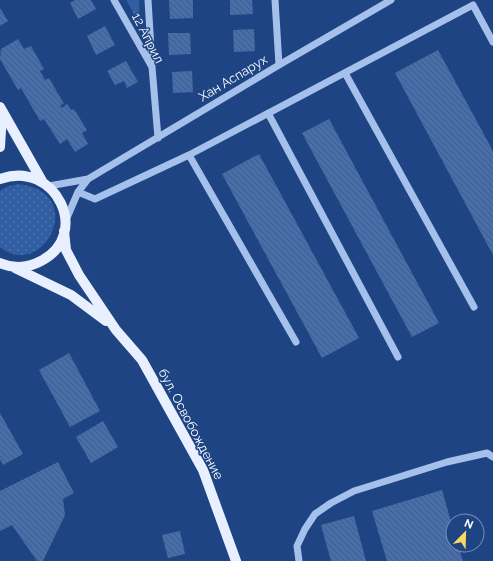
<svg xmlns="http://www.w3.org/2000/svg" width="493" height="561" viewBox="0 0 493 561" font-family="Raleway,sans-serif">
<defs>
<pattern id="grass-dots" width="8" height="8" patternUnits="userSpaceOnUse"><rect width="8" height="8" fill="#315da2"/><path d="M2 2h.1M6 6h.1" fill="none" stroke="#5075b0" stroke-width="1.8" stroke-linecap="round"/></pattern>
<pattern id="forest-crowns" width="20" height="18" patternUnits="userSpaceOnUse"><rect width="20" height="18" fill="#315da2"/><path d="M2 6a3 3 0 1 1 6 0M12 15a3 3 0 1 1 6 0" fill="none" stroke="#5075b0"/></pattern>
<pattern id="building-back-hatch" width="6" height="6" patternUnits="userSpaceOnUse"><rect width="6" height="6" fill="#466ead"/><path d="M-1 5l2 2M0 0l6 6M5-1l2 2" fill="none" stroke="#4a5a73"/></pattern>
</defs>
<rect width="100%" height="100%" fill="#1e4484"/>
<path fill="url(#grass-dots)" d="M 18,184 C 90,192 43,282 0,247 L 0,191 L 6,187 Z"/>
<path fill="url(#forest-crowns)" d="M 126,0 L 139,0 L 140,25 Z"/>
<path fill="url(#building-back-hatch)" d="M 75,0 L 91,0 L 96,9 L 78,19 L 70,3 Z
M 169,0 L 193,0 L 193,18 L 170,19 Z
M 230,0 L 252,0 L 253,14 L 230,15 Z
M 0,8 L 8,21 L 0,26 Z
M 105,26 L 115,45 L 96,55 L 87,36 Z
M 254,29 L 255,51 L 234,52 L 233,30 Z
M 168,33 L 190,33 L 191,54 L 169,55 Z
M 18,39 L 24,49 L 31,46 L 44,69 L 40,71 L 45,80 L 49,78 L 64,104 L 60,105 L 62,108 L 67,104 L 71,110 L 74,109 L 87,130 L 82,133 L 88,144 L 75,152 L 67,139 L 60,144 L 44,119 L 40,121 L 21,88 L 18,90 L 0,59 L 1,49 Z
M 438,50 L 493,151 L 493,255 L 395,73 Z
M 126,61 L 138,82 L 127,88 L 124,81 L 115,85 L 107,71 Z
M 192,71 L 193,92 L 173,93 L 172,72 Z
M 329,119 L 439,323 L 412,337 L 302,133 Z
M 259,154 L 359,338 L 322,358 L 222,174 Z
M 69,353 L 100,411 L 70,427 L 39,370 Z
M 0,413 L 23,454 L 3,465 L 0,459 Z
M 103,421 L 118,447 L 91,463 L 76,437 Z
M 58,462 L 74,493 L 63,499 L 65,515 L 43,561 L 37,561 L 12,525 L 0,531 L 0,491 Z
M 442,490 L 453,529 L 453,545 L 458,545 L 463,561 L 387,561 L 372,511 Z
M 354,516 L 366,561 L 331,561 L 321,525 Z
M 180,531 L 185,554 L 168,558 L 162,535 Z"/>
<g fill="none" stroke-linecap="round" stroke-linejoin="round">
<path stroke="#a5c0ea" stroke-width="7" d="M 114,0 L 152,67 L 158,138
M 148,0 L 152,65
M 275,0 L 279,65
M 345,73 L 474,307
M 268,113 L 398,357
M 189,155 L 296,342
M 49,186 L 88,179 L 279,65 L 391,0
M 78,192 L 95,199 L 189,155 L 473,5 L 493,42
M 66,220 L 78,192 L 88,179
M 299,561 L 297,546 L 305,529 L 315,514 L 331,503 L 354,491 L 447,462 L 487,453 L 493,457"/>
<path stroke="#e8effe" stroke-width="10" d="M 0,107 L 42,181
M 0,147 L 2,113
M 0,179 C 56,159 92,235 41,261 C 28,268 14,269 0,263
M 64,231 L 66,250 L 79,275 L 116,330 L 142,360 L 203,470 L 236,561
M 15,268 L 71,295 L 106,321"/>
</g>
<g text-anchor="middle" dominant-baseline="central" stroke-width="3" stroke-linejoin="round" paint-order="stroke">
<g font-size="13" fill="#fff" stroke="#1e4484">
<text transform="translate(148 38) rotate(63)">12 Април</text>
<text transform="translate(233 78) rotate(-31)">Хан Аспарух</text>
<text transform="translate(191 424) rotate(62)">бул. Освобождение</text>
</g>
</g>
<g transform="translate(465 533) rotate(23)"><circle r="19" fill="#1e4484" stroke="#788fb5"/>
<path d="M0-3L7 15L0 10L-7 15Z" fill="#f9d763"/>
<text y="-6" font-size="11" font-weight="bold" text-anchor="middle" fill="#ffffff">N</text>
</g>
</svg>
